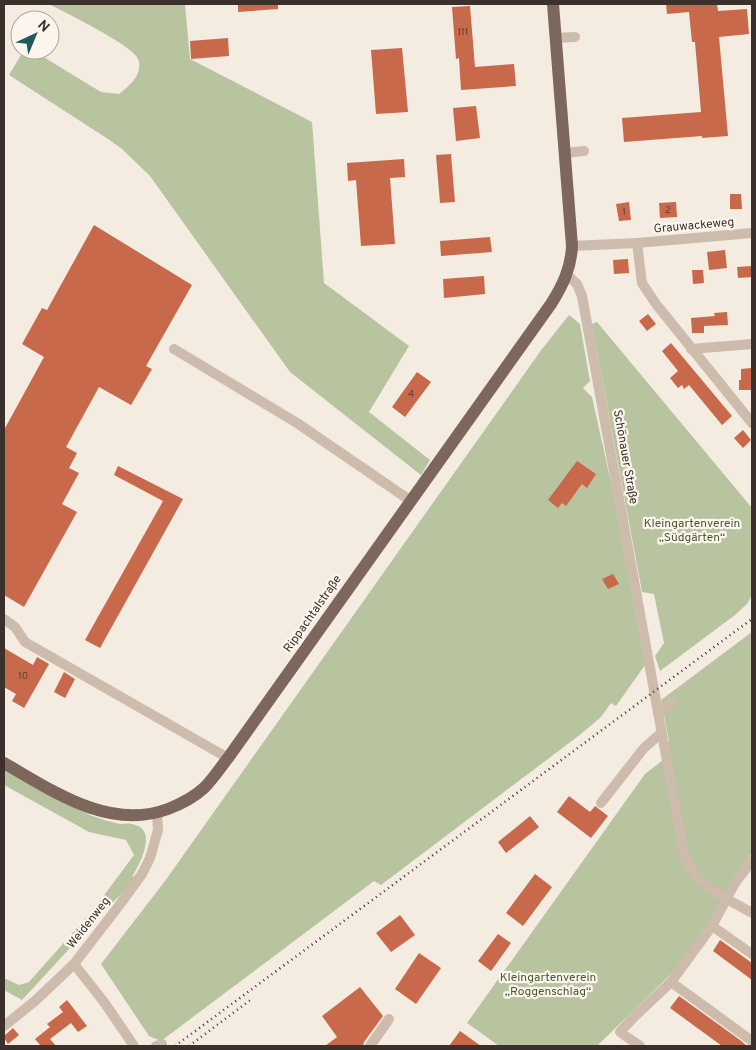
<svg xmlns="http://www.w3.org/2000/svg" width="756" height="1050" viewBox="0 0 756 1050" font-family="Overpass,sans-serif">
<rect width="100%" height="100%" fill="#f4ebe1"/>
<path fill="#b8c4a0" d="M 49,4 L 185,4 L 190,59 L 312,122 L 324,283 L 409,346 L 369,412 L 430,460 L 421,475 L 290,372 L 150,176 L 122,149 L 108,139 L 9,75 L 24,50 L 32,50 L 101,92 L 119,94 C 129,86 144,74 138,59 C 134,46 64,12 49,4 Z
M 569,315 L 580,324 L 590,381 L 583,388 L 592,397 L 612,487 L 645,665 L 616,706 L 611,703 L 601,717 L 581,734 L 381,885 L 374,881 L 161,1041 L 149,1036 L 101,964 L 165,881 L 542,349 Z
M 597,322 L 752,508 L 752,595 L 747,604 L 735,615 L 660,671 L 655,656 L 664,643 L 654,594 L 642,592 L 592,324 Z
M 752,632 L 752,853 L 730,883 L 703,934 L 671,974 L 597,1046 L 499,1046 L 467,1023 L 645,774 L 663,760 L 669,741 L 661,700 Z
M 4,768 L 90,815 C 100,819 110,822 120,824 C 124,824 128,823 132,824 C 159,829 140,863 132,877 L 142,874 L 107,908 L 22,1000 L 4,990 L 4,978 L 19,985 L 29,982 L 93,910 L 134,855 L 126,840 L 89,832 L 4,785 Z"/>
<path fill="#c8694b" d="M 238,4 L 278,4 L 278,9 L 238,12 Z
M 666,4 L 717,4 L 718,11 L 747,9 L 749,34 L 719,37 L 728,136 L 702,138 L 702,136 L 624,142 L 622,118 L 701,112 L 695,42 L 692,42 L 689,12 L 667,14 Z
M 470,6 L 475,67 L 514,64 L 516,86 L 461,90 L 459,58 L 456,59 L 452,7 Z
M 228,38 L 229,56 L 191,59 L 190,41 Z
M 402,48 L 408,112 L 376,114 L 371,50 Z
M 476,106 L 480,138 L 456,141 L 453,108 Z
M 451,154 L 455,202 L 440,203 L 436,155 Z
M 404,159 L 405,177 L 390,178 L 395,244 L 361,246 L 356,180 L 348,181 L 347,163 Z
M 730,194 L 741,194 L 742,209 L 730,209 Z
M 629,202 L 631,220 L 619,221 L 616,204 Z
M 676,202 L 677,217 L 660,218 L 659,203 Z
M 94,225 L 192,285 L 146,366 L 152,369 L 131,405 L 99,387 L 66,447 L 77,453 L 69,468 L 79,473 L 62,504 L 77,512 L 24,607 L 4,595 L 4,430 L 44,357 L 22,344 L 42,308 L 47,310 Z
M 490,237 L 492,252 L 441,256 L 440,241 Z
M 725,250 L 727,268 L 709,270 L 707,252 Z
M 628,259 L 629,273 L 614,274 L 613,260 Z
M 752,266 L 752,277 L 738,278 L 737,267 Z
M 692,270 L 703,270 L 704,283 L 693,284 Z
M 484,276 L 485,294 L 444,298 L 443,279 Z
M 727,312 L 728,325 L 704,326 L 704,333 L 692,333 L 691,318 L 715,316 L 714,313 Z
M 648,314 L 656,324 L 647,331 L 639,321 Z
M 671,343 L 732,416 L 722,425 L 689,385 L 684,389 L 682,385 L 678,388 L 670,378 L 678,371 L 662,351 Z
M 752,368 L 752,390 L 739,390 L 739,380 L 741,380 L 741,369 Z
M 417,372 L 431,382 L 405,417 L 392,407 Z
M 743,430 L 751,440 L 743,448 L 734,438 Z
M 577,461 L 596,474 L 587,488 L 582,484 L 566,506 L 562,503 L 558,508 L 548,500 Z
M 118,466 L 183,499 L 100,648 L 85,640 L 163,501 L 114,475 Z
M 613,574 L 619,584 L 608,589 L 602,579 Z
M 4,648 L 33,665 L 37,657 L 49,664 L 24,708 L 12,701 L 16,694 L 4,687 Z
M 64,672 L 75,679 L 65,698 L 54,692 Z
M 569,796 L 590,812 L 595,806 L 608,816 L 591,838 L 557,812 Z
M 530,816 L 539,827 L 506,853 L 498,842 Z
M 535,874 L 552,887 L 523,926 L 506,913 Z
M 400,915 L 415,935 L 391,952 L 376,933 Z
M 498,934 L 511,943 L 491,971 L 478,961 Z
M 720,940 L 752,963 L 752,980 L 713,951 Z
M 419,953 L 441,968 L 416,1004 L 395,989 Z
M 360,987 L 383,1016 L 364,1042 L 363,1046 L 325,1046 L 337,1037 L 322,1016 Z
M 679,996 L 740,1040 L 747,1046 L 722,1046 L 670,1008 Z
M 67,1000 L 87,1026 L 78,1032 L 71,1023 L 50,1039 L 56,1046 L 41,1046 L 35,1039 L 50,1027 L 47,1024 L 63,1012 L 59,1007 Z
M 13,1028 L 19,1035 L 8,1044 L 4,1038 L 4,1036 Z
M 460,1031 L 481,1046 L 449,1046 Z"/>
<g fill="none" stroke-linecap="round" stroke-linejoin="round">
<path stroke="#cdbbac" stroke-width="10" d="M 555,38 L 575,37
M 565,153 L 584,151
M 637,243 L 642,283 L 656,304 L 752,423
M 572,246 L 637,243 L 752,233
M 567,275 L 577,284 L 582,296 L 683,849 C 685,855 686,862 690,867 C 700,887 733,902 752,913
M 174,349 L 297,423 L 411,501
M 691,349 L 752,344
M 4,619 L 15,627 L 25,642 L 228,758
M 658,714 L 672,702
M 601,803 L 644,748 L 661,733
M 752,861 L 735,883 L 712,926 L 752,954
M 74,964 L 104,1002 L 134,1046
M 671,982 L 752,1041
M 4,1026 L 35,1001 L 74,964 L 121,903 L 142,874 L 150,858 L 158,830 L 157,813
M 156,1046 L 162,1044
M 370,1046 L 389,1019
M 640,1046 L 620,1032 L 633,1018 L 671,982 L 712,926"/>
<path stroke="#7d675c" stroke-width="12" d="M 4,763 C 53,791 109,831 168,809 C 181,804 194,797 204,788 C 213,779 220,768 228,758 L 551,304 C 563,285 571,268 572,246 L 553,4"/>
<path stroke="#3b302b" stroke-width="2.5" stroke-dasharray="1 4" stroke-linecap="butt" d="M 175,1046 L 752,619
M 189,1046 L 253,998"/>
</g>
<g text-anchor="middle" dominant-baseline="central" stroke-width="4.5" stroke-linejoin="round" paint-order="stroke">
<g font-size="10" fill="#5e3e33">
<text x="463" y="32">111</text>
<text x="668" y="210">2</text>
<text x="624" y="212">1</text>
<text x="411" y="394">4</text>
<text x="23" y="676">10</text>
</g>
<g font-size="12" fill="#3b302b" stroke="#fbf5ee">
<text transform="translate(694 226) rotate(-5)">Grauwackeweg</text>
<text transform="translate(625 457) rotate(80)">Schönauer Straße</text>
<text transform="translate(313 614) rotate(-55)">Rippachtalstraße</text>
<text transform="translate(89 923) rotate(-52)">Weidenweg</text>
</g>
<g font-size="12" fill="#4a5a2e" stroke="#fbf5ee">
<text x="692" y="524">Kleingartenverein<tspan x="692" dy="14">„Südgärten“</tspan></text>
<text x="548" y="978">Kleingartenverein<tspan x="548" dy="14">„Roggenschlag“</tspan></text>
</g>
</g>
<rect width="756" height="1050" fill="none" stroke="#3b302b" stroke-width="10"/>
<g transform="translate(35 35) rotate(44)"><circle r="24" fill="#fbf5ee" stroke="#aea6a0"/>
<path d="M0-4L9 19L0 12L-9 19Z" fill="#1f5a5e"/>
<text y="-8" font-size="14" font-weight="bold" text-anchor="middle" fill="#3b302b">N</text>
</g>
</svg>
